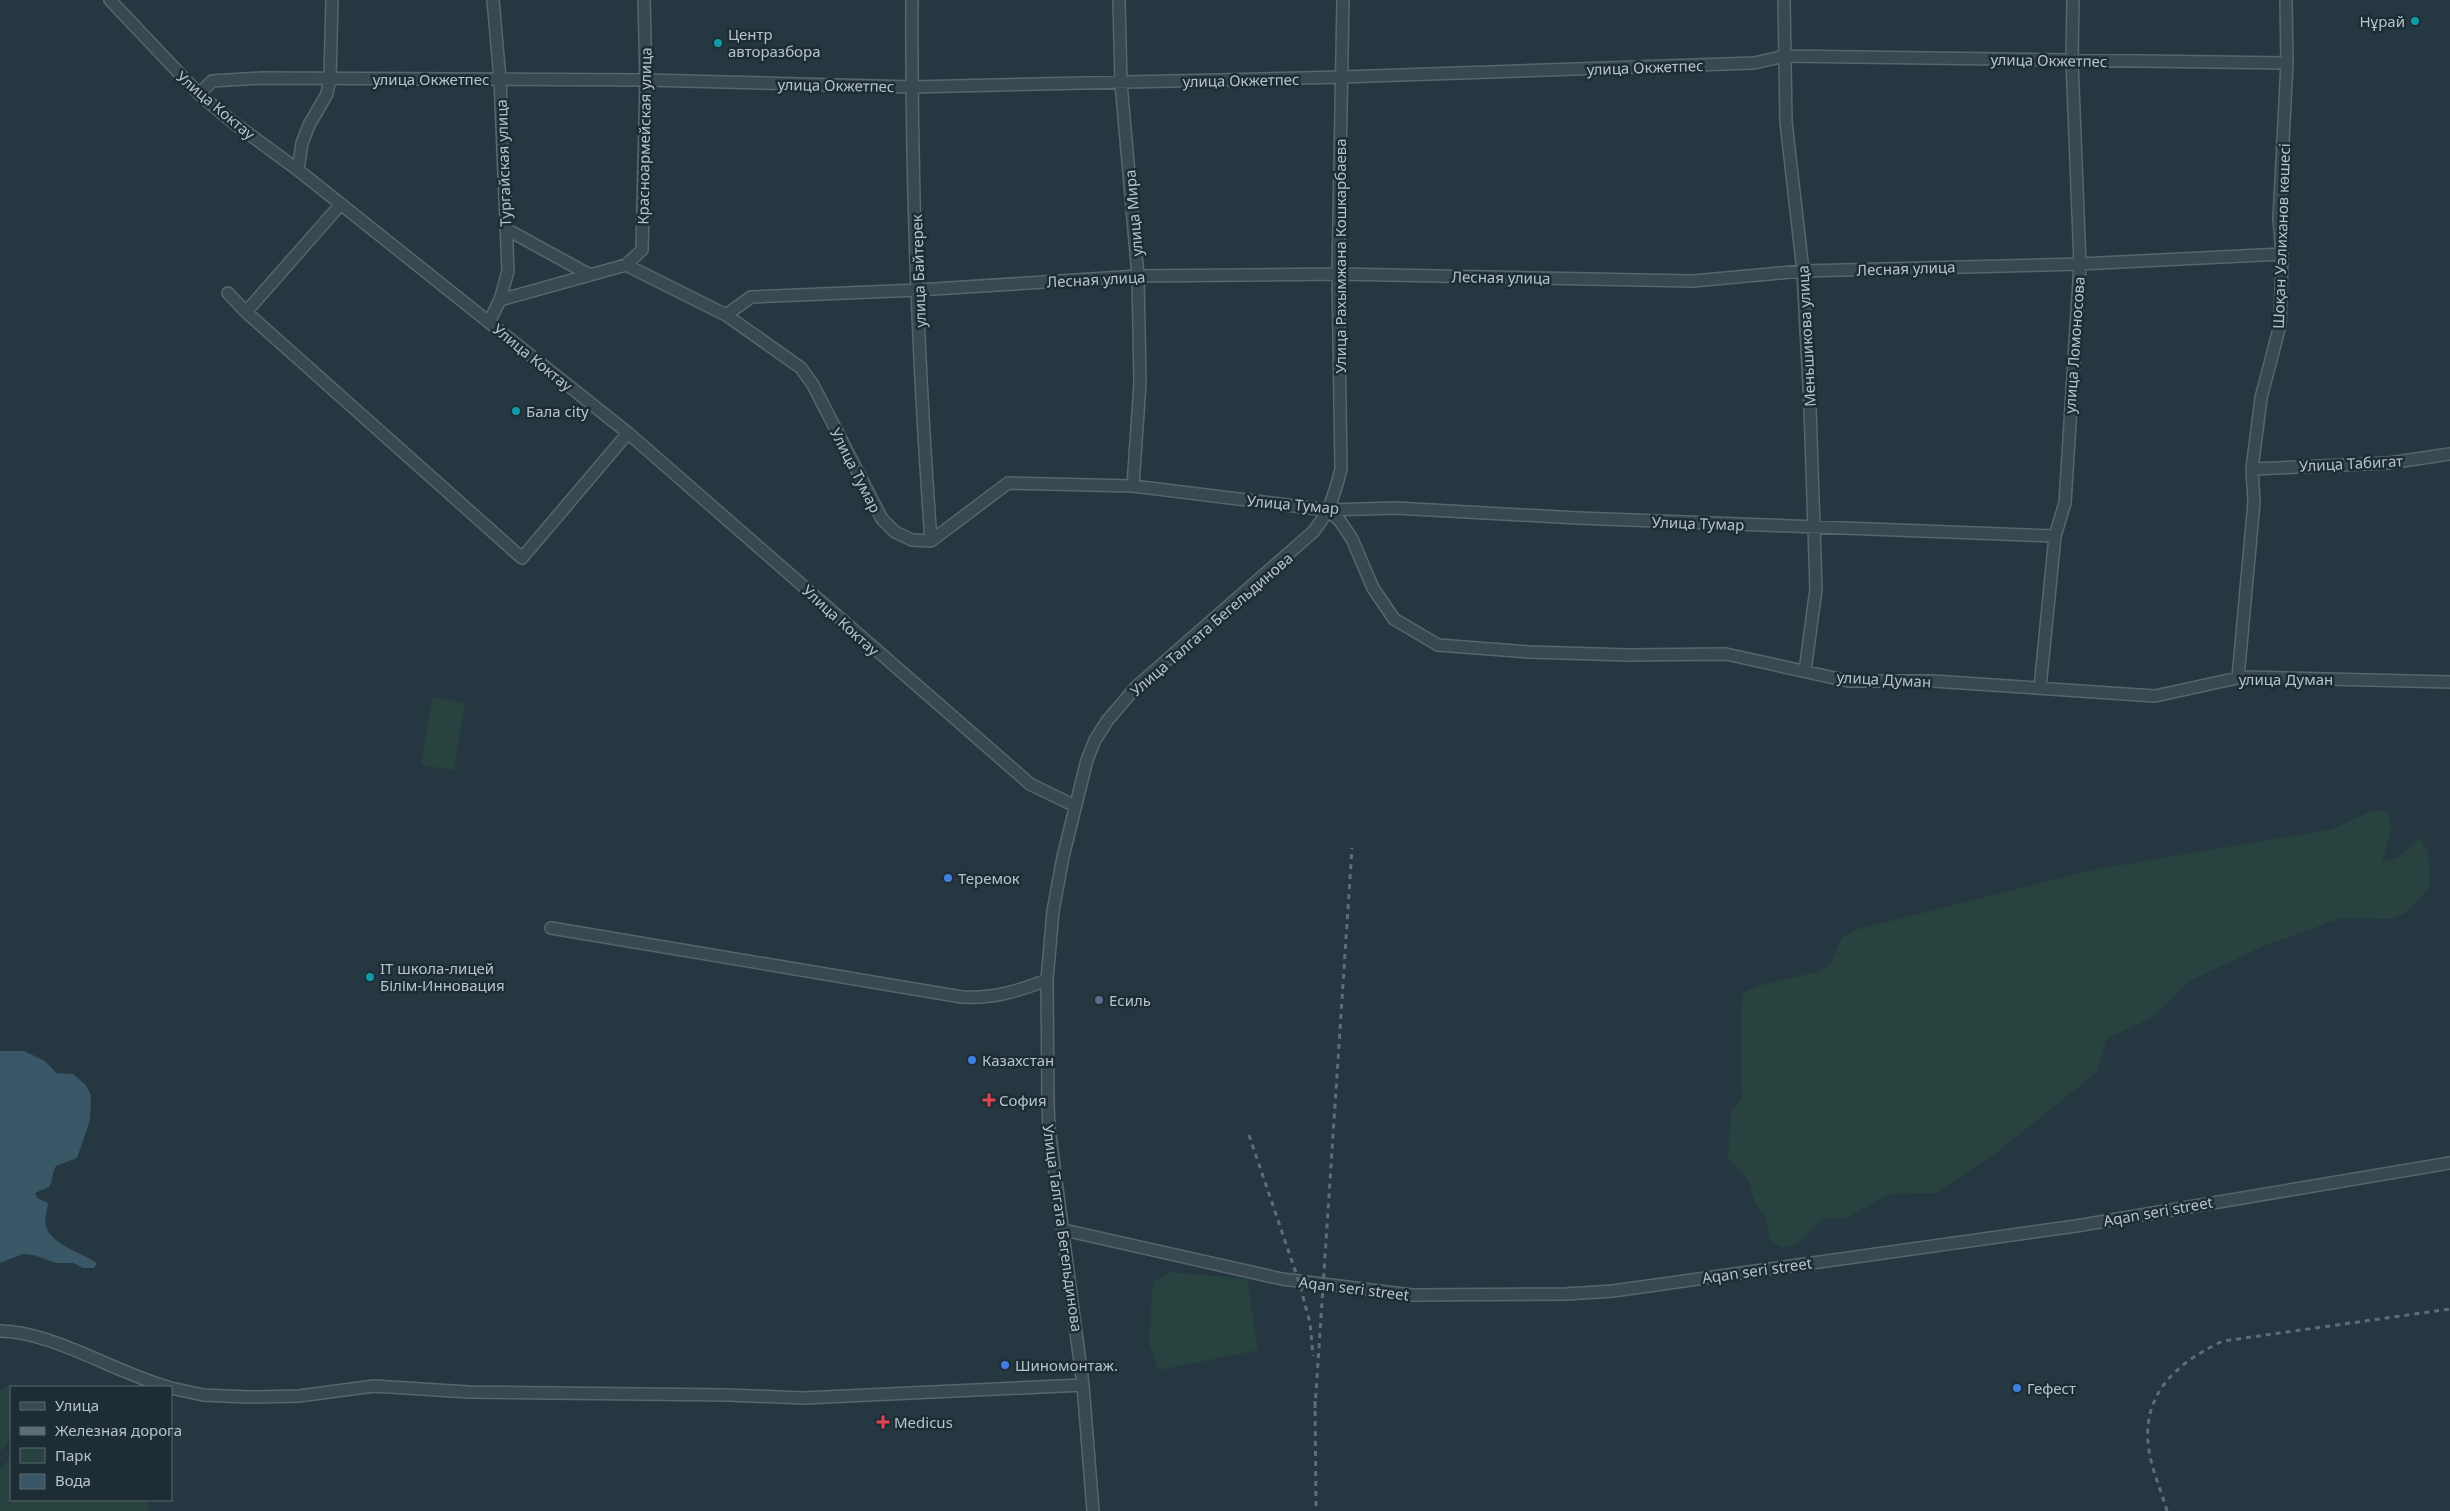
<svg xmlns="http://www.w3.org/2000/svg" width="2450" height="1511" viewBox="0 0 2450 1511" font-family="'Noto Sans',sans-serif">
<rect width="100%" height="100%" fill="#253740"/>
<path fill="#28433f" d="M 432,697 L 465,703 L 454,770 L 421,765 Z
M 2372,811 L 2387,811 L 2392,829 L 2382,861 L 2397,858 L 2420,838 L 2428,852 L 2430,887 L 2407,912 L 2391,919 L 2342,918 L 2263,946 L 2188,982 L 2152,1017 L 2107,1039 L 2097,1072 L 1992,1156 L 1937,1193 L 1890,1194 L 1846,1218 L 1823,1218 L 1798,1243 L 1784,1248 L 1770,1241 L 1765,1215 L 1755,1203 L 1748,1180 L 1728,1158 L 1731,1112 L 1742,1098 L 1741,1014 L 1743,993 L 1758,986 L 1817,972 L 1830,965 L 1842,937 L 1855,930 L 2092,870 L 2330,830 Z
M 1171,1272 L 1247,1279 L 1258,1350 L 1158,1370 L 1149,1342 L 1153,1282 Z
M 11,1384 L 16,1387 L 11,1387 C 11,1403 15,1443 0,1451 L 0,1391 Z
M 11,1456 L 11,1500 L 146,1500 L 149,1507 L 148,1511 L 0,1511 L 0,1471 Z"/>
<path fill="#395767" d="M 0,1051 L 24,1051 L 45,1061 L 56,1073 L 73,1074 L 86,1085 L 91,1095 L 90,1120 L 77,1158 L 56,1166 C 52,1173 53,1180 49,1187 L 35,1193 L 37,1198 L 48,1203 C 47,1210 44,1220 46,1226 C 51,1245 83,1253 97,1263 L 94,1268 L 83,1268 L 73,1263 L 56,1263 L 34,1255 L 23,1254 L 0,1263 Z"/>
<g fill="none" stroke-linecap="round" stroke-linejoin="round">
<defs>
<path id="minor" d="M 110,0 L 199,94 L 234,123 L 298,170 L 628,433 L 1030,784 L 1075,806
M 912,0 C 911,180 918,361 931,541
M 1119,0 L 1121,83 L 1138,276 L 1140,383 L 1133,486
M 1784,0 L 1786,122 L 1803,271 L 1810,407 L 1816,589 L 1805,671
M 199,94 L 212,81 L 262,78 L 646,80 L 912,87 L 1342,77 L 1754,63 L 1785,56 L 2287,63
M 298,170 L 302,143 L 309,125 L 327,94 L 330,78 L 332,0
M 506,229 L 590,275
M 626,265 L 642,250 L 646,80 L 644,0
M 228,293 L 246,312 L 522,558 L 628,433
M 500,300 L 626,265 L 726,315 L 801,368 L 813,385 L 882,519 L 895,532 L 912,540 L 931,541 L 1008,483 L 1133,486 L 1328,510 L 1395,508 L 1578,518 L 2055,536
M 246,312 L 341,204
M 726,315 L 751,297 L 918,290 L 1138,276 L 1338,274 L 1693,281 L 1803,271 L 2080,264 L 2282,254
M 489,322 L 500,300 L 508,271 L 500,79 L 493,0
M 2252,469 L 2389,463 L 2450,454
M 1328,510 L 1340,521 L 1352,539 L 1373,588 L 1394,619 L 1438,645 L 1529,652 L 1628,655 L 1726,654 L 1848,681 L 1933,681 L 2155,696 L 2242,677 L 2450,682
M 2238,678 L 2254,502 L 2252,469 L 2261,398 L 2280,325 L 2282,254 L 2279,219 L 2287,63 L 2286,0
M 2040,688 L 2055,536 L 2065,503 L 2080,264 L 2072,60 L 2073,0
M 551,928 L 962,997 C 993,999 1018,991 1047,980
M 1064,1230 L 1282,1279 L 1412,1295 L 1566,1294 L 1613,1291 L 2076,1226 L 2450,1163
M 0,1331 C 51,1331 116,1373 168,1387
M 171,1388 L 203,1395 L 248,1397 L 299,1396 L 374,1386 L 469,1392 L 728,1395 L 804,1398 L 1083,1385
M 1093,1511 L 1083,1385 L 1049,1128 L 1048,1103 L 1047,980 L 1053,911 L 1063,857 L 1087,760 L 1095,740 L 1107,721 L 1136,687 L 1313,532 C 1329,513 1335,493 1341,469 L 1338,274 L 1343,0"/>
</defs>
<use href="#minor" stroke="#57666d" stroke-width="14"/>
<use href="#minor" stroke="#3a4850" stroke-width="11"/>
<path stroke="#5c6e77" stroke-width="3" stroke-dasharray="5 5" stroke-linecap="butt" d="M 1249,1135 L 1299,1282 L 1310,1323 L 1313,1356
M 1315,1401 L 1316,1511
M 1315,1408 L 1352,848
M 2167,1511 C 2162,1493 2154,1475 2150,1456 C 2138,1397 2174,1364 2223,1341 L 2450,1309"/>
</g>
<g fill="#0f9aa8" stroke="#1e2d35" stroke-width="2">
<circle cx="2415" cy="21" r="5"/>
<circle cx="718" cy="43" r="5"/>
<circle cx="516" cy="411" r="5"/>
<circle cx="370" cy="977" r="5"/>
</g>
<g fill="#3f7fe0" stroke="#1e2d35" stroke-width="2">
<circle cx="948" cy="878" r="5"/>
<circle cx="972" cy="1060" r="5"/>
<circle cx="1005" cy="1365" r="5"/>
<circle cx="2017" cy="1388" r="5"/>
</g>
<circle fill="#5c6f8a" stroke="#1e2d35" stroke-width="2" cx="1099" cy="1000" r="5"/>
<g fill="#e0444e" stroke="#1e2d35" stroke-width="2">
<path d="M986.5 1092.5h5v5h5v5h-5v5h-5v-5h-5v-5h5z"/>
<path d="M880.5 1414.5h5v5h5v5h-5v5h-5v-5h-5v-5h5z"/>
</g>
<g text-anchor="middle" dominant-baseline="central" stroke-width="5" stroke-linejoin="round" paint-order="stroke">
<g font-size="15" fill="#b6c3ca" stroke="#1e2d35" text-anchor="start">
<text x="2405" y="21" text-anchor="end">Нұрай</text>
<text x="728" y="34">Центр<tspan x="728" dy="17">авторазбора</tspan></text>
<text x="526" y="411">Бала city</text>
<text x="958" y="878">Теремок</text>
<text x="380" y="968">IT школа-лицей<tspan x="380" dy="17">Білім-Инновация</tspan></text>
<text x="1109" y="1000">Есиль</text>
<text x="982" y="1060">Казахстан</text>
<text x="999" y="1100">София</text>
<text x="1015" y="1365">Шиномонтаж.</text>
<text x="2027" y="1388">Гефест</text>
<text x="894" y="1422">Medicus</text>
</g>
<g font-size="15" fill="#b6c3ca" stroke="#1e2d35">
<text transform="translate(2049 60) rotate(1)">улица Окжетпес</text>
<text transform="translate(1645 67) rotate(-2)">улица Окжетпес</text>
<text x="431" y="79">улица Окжетпес</text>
<text transform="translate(1241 80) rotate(-1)">улица Окжетпес</text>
<text transform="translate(836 85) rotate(1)">улица Окжетпес</text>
<text transform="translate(216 105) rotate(40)">Улица Коктау</text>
<text transform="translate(644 136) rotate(-89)">Красноармейская улица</text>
<text transform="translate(503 163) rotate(-92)">Тургайская улица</text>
<text transform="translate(1133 213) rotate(-95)">улица Мира</text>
<text transform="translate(2281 236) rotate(-88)">Шоқан Уәлиханов көшесі</text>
<text transform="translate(1340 256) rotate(-90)">Улица Рахымжана Кошкарбаева</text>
<text transform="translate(1906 268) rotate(-2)">Лесная улица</text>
<text transform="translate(918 271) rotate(-92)">улица Байтерек</text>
<text transform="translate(1501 277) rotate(1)">Лесная улица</text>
<text transform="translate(1096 279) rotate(-3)">Лесная улица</text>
<text transform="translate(1806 336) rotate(-93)">Меньшикова улица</text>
<text transform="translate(2074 345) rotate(-86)">улица Ломоносова</text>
<text transform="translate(533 357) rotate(39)">Улица Коктау</text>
<text transform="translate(2351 463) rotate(-3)">Улица Табигат</text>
<text transform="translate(856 470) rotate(63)">Улица Тумар</text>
<text transform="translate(1293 504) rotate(5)">Улица Тумар</text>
<text transform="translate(1698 523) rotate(2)">Улица Тумар</text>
<text transform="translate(841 620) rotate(42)">Улица Коктау</text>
<text transform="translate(1211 624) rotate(-41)">Улица Талгата Бегельдинова</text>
<text transform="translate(1884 679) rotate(3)">улица Думан</text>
<text x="2286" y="679">улица Думан</text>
<text transform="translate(2158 1211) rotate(-10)">Aqan seri street</text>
<text transform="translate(1063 1228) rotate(82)">Улица Талгата Бегельдинова</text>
<text transform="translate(1757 1270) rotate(-8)">Aqan seri street</text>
<text transform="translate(1354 1288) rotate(7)">Aqan seri street</text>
</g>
</g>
<rect x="10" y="1386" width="162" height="115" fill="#1e2d35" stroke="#5b6971"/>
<rect x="20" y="1402" width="25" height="8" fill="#3a4850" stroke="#5b6971"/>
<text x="55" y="1411" font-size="15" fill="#b6c3ca">Улица</text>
<rect x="20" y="1427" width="25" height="8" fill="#5c6e77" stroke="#5b6971"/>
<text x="55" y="1436" font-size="15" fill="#b6c3ca">Железная дорога</text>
<rect x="20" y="1448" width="25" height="15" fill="#28433f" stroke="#5b6971"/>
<text x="55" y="1461" font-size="15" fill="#b6c3ca">Парк</text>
<rect x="20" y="1474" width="25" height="15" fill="#395767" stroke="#5b6971"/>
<text x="55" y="1486" font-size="15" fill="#b6c3ca">Вода</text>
</svg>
